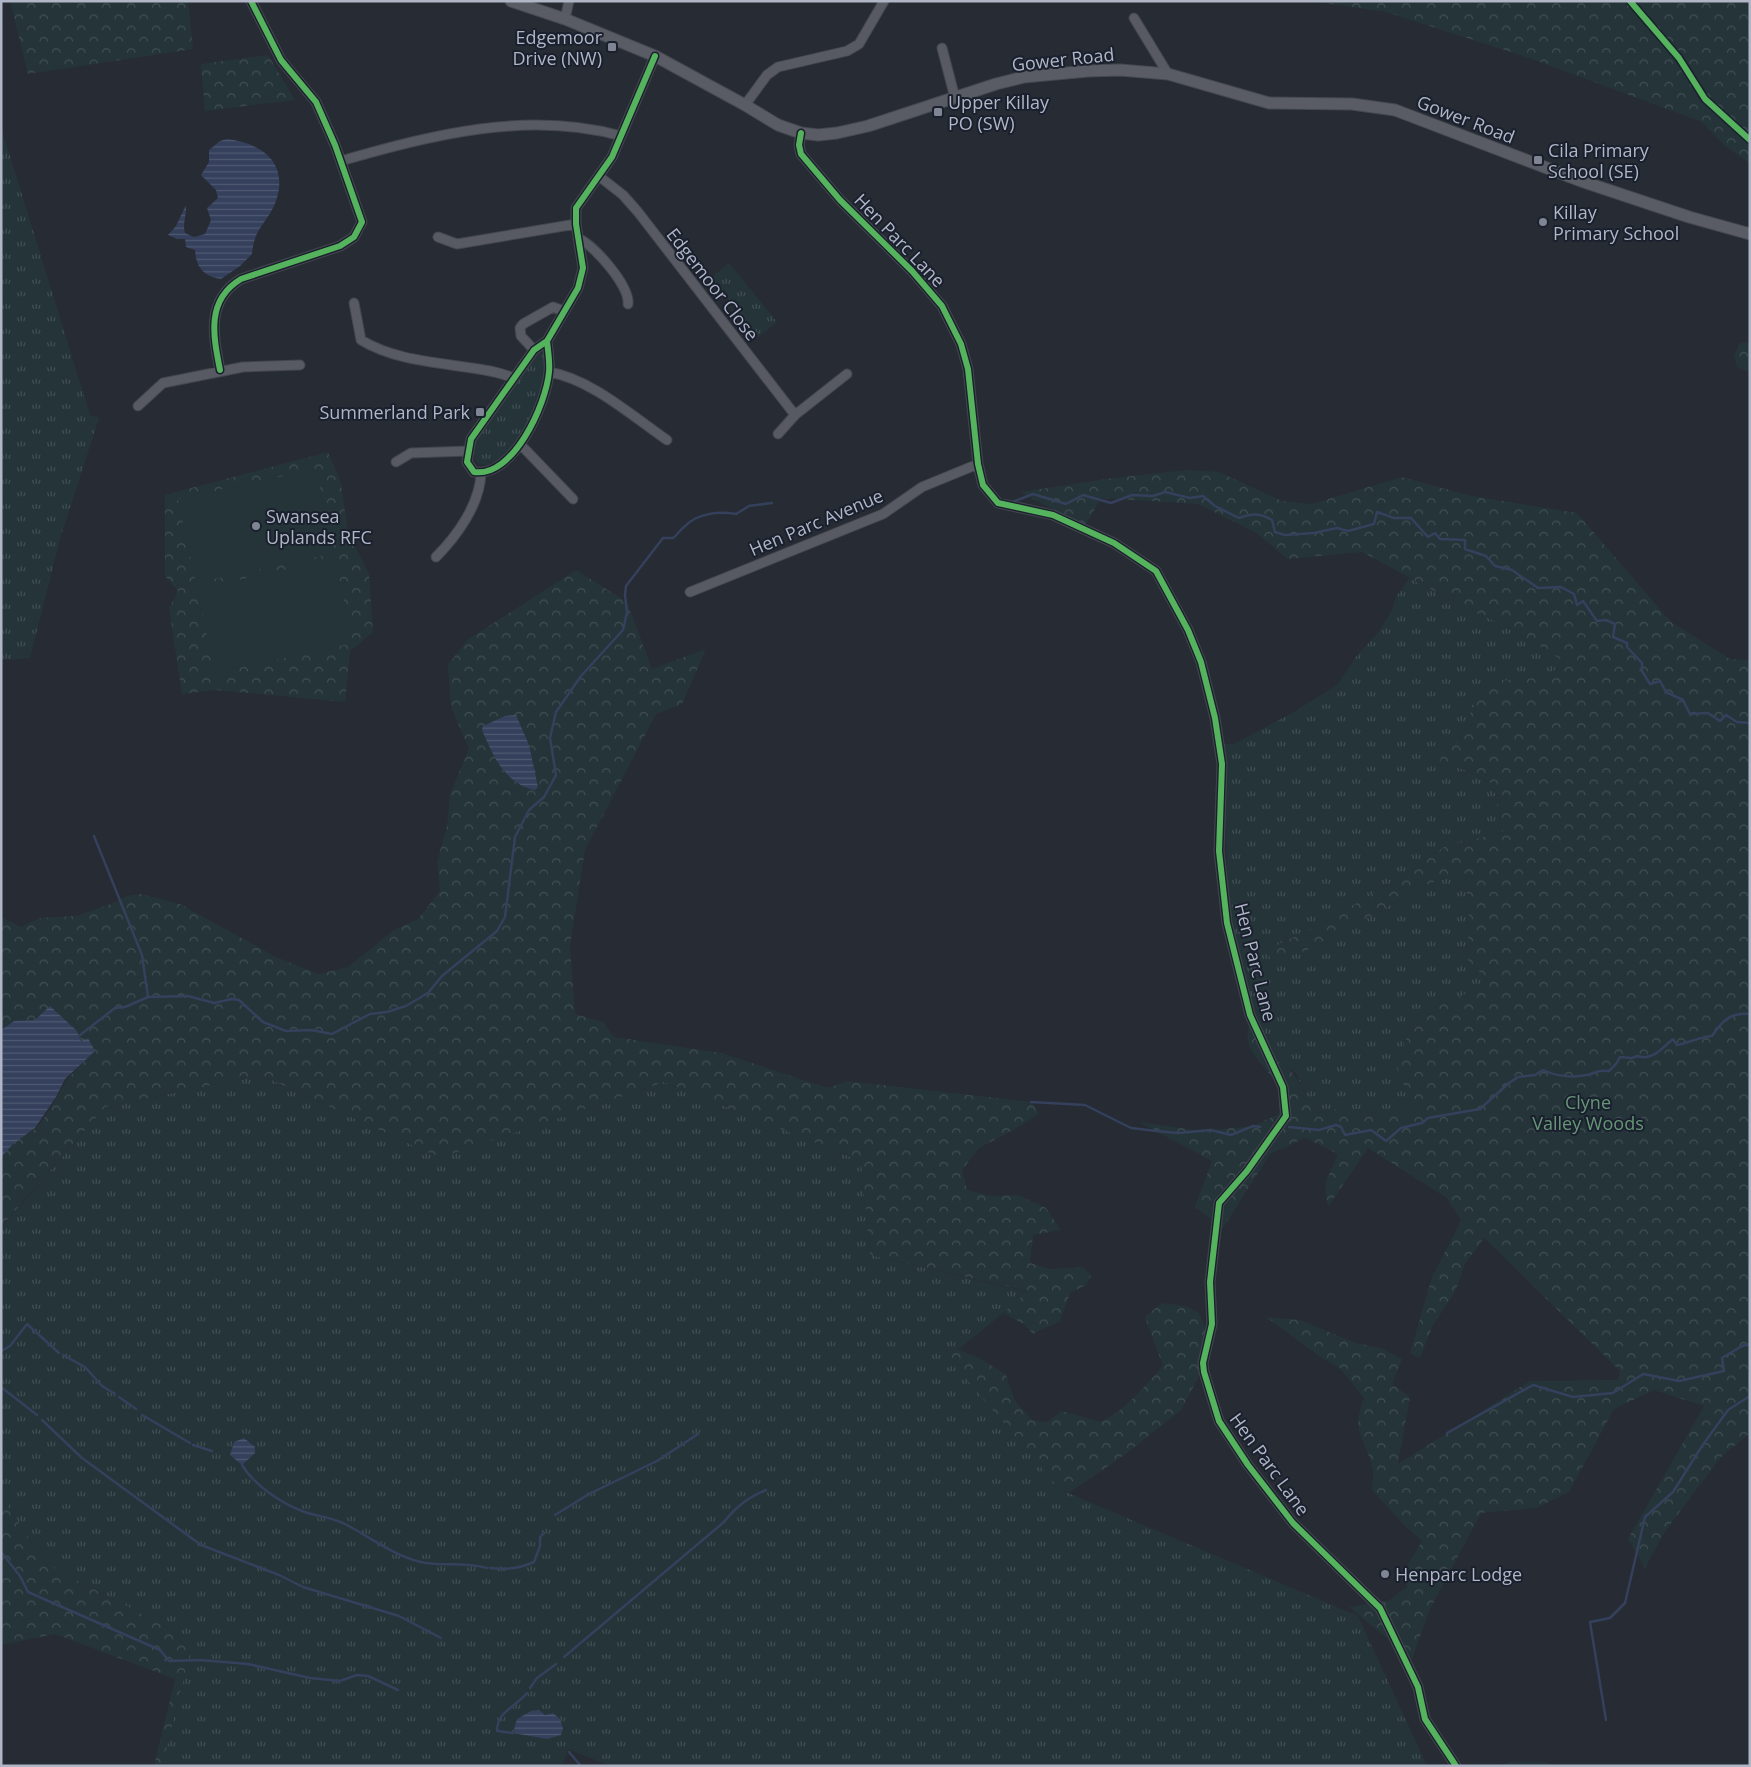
<svg xmlns="http://www.w3.org/2000/svg" width="1751" height="1767" viewBox="0 0 1751 1767" font-family="'Open Sans',sans-serif">
<defs>
<pattern id="grass-tufts" width="24" height="20" patternUnits="userSpaceOnUse" patternTransform="scale(1.25)"><rect width="24" height="20" fill="#243439"/><path d="M3 7l-1-3M5 7V3M7 7l1-3M15 17l-1-3M17 17v-4M19 17l1-3" fill="none" stroke="#414f54"/></pattern>
<pattern id="forest-crowns" width="20" height="18" patternUnits="userSpaceOnUse" patternTransform="scale(1.25)"><rect width="20" height="18" fill="#243439"/><path d="M2 6a3 3 0 1 1 6 0M12 15a3 3 0 1 1 6 0" fill="none" stroke="#414f54"/></pattern>
<pattern id="water-rules" width="6" height="5" patternUnits="userSpaceOnUse" patternTransform="scale(1.25)"><rect width="6" height="5" fill="#34405c"/><path d="M0 2.5h6" fill="none" stroke="#4f5972"/></pattern>
</defs>
<rect width="100%" height="100%" fill="#272b33"/>
<path fill="url(#grass-tufts)" d="M 1,127 L 90,415 L 99,418 L 60,539 L 30,658 L 1,660 Z
M 729,263 L 777,322 L 758,337 L 711,278 Z
M 542,352 C 550,362 544,378 540,389 C 537,397 535,406 532,414 C 526,428 497,472 480,464 C 472,460 474,450 474,443 L 536,353 Z
M 1409,578 L 1471,611 L 1509,627 L 1563,661 L 1548,677 L 1508,680 L 1472,709 L 1458,743 L 1440,765 L 1463,769 L 1493,784 L 1503,832 L 1444,847 L 1385,887 L 1317,926 L 1263,952 L 1315,947 L 1428,884 L 1465,873 L 1469,918 L 1467,959 L 1490,983 L 1414,1017 L 1404,1045 L 1398,1069 L 1414,1111 L 1363,1113 L 1340,1108 L 1314,1114 L 1296,1073 L 1274,1059 L 1249,998 L 1237,952 L 1228,907 L 1223,744 L 1234,744 L 1292,713 L 1337,685 L 1358,654 L 1378,633 L 1391,612 L 1396,597 Z
M 261,1075 L 440,1158 L 664,1082 L 861,1161 L 870,1255 L 1029,1292 L 949,1357 L 1061,1490 L 1358,1616 L 1427,1766 L 611,1766 L 568,1749 L 562,1766 L 162,1766 L 193,1641 L 46,1564 L 1,1496 L 1,1228 L 105,1107 Z
M 1510,1762 L 1545,1762 L 1555,1766 L 1500,1766 Z"/>
<path fill="url(#forest-crowns)" d="M 10,1 L 188,1 L 193,49 L 28,74 Z
M 1311,1 L 1750,1 L 1750,164 L 1724,145 L 1702,122 L 1532,59 L 1386,12 Z
M 268,55 L 295,100 L 205,111 L 201,64 Z
M 1750,342 L 1750,373 L 1737,367 L 1734,355 L 1740,343 Z
M 328,452 L 341,483 L 348,533 L 369,574 L 373,632 L 350,651 L 345,702 L 216,690 L 182,694 L 169,608 L 178,591 L 165,576 L 165,495 Z
M 1187,470 L 1219,472 L 1282,501 L 1311,504 L 1402,477 L 1472,496 L 1577,513 L 1671,622 L 1730,659 L 1750,660 L 1750,1433 L 1720,1458 L 1664,1533 L 1645,1568 L 1628,1539 L 1704,1406 L 1654,1390 L 1614,1409 L 1569,1492 L 1536,1508 L 1481,1513 L 1429,1611 L 1412,1659 L 1349,1607 L 1388,1601 L 1407,1587 L 1404,1571 L 1422,1541 L 1405,1526 L 1372,1490 C 1372,1484 1374,1476 1373,1470 C 1366,1438 1350,1433 1364,1398 L 1340,1368 L 1322,1358 L 1266,1317 L 1300,1320 L 1353,1342 L 1383,1349 L 1402,1359 L 1392,1384 L 1410,1397 L 1398,1464 L 1530,1381 L 1618,1380 L 1620,1371 L 1484,1238 L 1465,1264 L 1455,1292 L 1433,1325 L 1420,1358 L 1410,1353 L 1432,1277 L 1461,1221 L 1447,1198 L 1368,1148 L 1328,1207 L 1325,1184 L 1338,1154 L 1305,1138 L 1270,1154 L 1223,1228 L 1195,1207 L 1212,1161 L 1139,1122 L 1202,1131 L 1253,1126 L 1279,1114 C 1279,1106 1280,1097 1278,1090 C 1272,1067 1240,1053 1249,1027 L 1265,1057 C 1296,1064 1302,1088 1314,1114 L 1340,1108 L 1363,1113 L 1413,1111 L 1398,1069 L 1404,1045 L 1414,1017 L 1490,983 L 1467,959 L 1469,918 L 1465,873 L 1428,884 L 1315,947 L 1276,961 L 1263,952 L 1317,926 L 1385,887 L 1444,847 L 1503,832 L 1493,784 L 1463,769 L 1440,765 L 1441,751 L 1458,743 L 1472,709 L 1488,685 L 1508,680 L 1548,677 L 1563,661 L 1509,627 L 1471,611 L 1362,552 L 1288,559 L 1255,532 L 1198,504 L 1101,498 L 1085,526 L 1020,492 L 1113,478 Z
M 576,570 L 627,602 L 652,669 L 706,649 L 682,704 L 656,714 L 585,850 L 570,946 L 575,1014 L 603,1022 L 614,1037 L 721,1053 L 828,1088 L 847,1081 L 1031,1102 L 1039,1114 L 1006,1134 L 979,1148 L 962,1170 L 967,1190 L 991,1196 L 1018,1195 L 1046,1208 L 1061,1230 L 1033,1235 L 1030,1263 L 1050,1269 L 1083,1267 L 1091,1276 L 1086,1285 L 1070,1293 L 1060,1321 L 1033,1334 L 1024,1324 L 1003,1313 L 1028,1291 L 870,1255 L 861,1161 L 664,1082 L 440,1158 L 261,1075 L 105,1107 L 1,1227 C 1,1214 0,1168 1,1158 C 6,1143 26,1137 36,1128 C 53,1111 58,1086 78,1068 L 81,1041 L 77,1031 L 66,1022 L 14,1021 L 1,1030 L 1,917 L 21,927 L 40,918 L 76,916 L 108,905 L 127,896 L 141,894 L 180,904 L 276,957 L 319,974 L 348,967 L 394,930 L 418,919 L 440,891 L 437,862 L 447,826 L 450,794 L 469,749 L 451,707 L 448,665 L 467,640 Z
M 1162,1303 L 1186,1306 L 1199,1313 L 1206,1329 L 1199,1376 L 1181,1410 L 1127,1453 L 1069,1493 L 1060,1490 L 948,1357 L 957,1349 L 983,1360 L 1006,1375 L 1015,1401 L 1032,1420 L 1047,1422 L 1062,1411 L 1101,1422 C 1127,1409 1144,1387 1163,1366 L 1145,1317 Z
M 1,1496 L 46,1564 L 193,1641 L 162,1766 L 154,1766 L 175,1679 L 55,1634 L 1,1645 Z"/>
<path fill="#243439" d="M 316,469 L 334,553 L 196,583 L 178,499 Z
M 335,559 L 353,643 L 215,673 L 197,589 Z"/>
<path fill="url(#water-rules)" d="M 227,139 C 262,143 289,163 276,201 C 268,223 254,227 252,254 L 240,266 L 221,279 C 203,276 196,267 195,250 L 186,247 L 185,239 L 177,239 L 168,235 L 176,226 L 186,205 C 187,215 182,224 185,233 L 194,237 L 205,234 L 211,220 L 207,208 L 218,198 L 216,190 L 201,175 L 209,162 L 209,150 L 220,141 Z
M 516,715 L 529,745 L 538,787 L 535,790 C 505,784 493,756 482,730 L 483,726 L 505,716 Z
M 50,1006 L 77,1031 L 81,1041 L 88,1038 L 95,1051 L 65,1079 L 56,1097 L 35,1128 L 13,1144 L 1,1157 L 1,1030 L 14,1021 L 35,1020 Z
M 244,1438 L 255,1447 L 255,1453 L 242,1465 L 230,1455 L 234,1442 Z
M 539,1710 L 545,1715 L 553,1713 L 560,1719 L 563,1729 L 561,1735 L 547,1739 L 513,1733 L 517,1719 L 531,1711 Z"/>
<g fill="none" stroke-linecap="round" stroke-linejoin="round">
<path stroke="#34405c" stroke-width="2.5" d="M 1010,503 L 1033,494 L 1066,504 L 1083,495 L 1111,503 L 1132,495 L 1153,496 L 1165,492 L 1190,498 L 1203,496 L 1215,506 L 1239,518 C 1252,513 1260,513 1272,520 L 1275,532 L 1285,535 L 1314,533 L 1337,528 L 1348,531 L 1374,524 L 1377,512 L 1394,518 L 1411,518 L 1428,537 L 1435,533 L 1440,539 L 1465,540 L 1465,549 L 1486,556 L 1495,566 L 1512,570 L 1538,588 L 1561,587 L 1574,594 L 1577,605 L 1583,601 L 1597,621 L 1606,620 L 1615,624 L 1613,637 L 1627,643 L 1627,647 L 1642,663 L 1642,671 L 1650,684 L 1660,681 L 1666,692 L 1683,700 L 1690,714 L 1708,713 L 1720,721 L 1726,715 L 1737,722 L 1750,723
M 94,836 L 142,955 L 148,997
M 75,1039 L 115,1008 L 125,1007 L 148,997 L 188,996 L 214,1003 L 232,999 L 239,1000 L 263,1022 L 286,1031 L 311,1030 L 332,1034 L 370,1014 L 387,1012 L 406,1006 L 428,993 L 442,976 L 497,931 L 505,917 L 515,837 L 529,810 L 544,797 L 556,775 L 550,738 L 556,712 L 581,676 L 623,630 L 627,612 L 625,595 L 626,586 L 663,538 L 673,538 C 677,535 680,530 684,527 C 697,513 719,511 736,514 L 749,506 L 772,503
M 1031,1102 L 1085,1105 L 1131,1128 L 1156,1131 L 1178,1133 L 1211,1130 L 1231,1135 L 1253,1126 L 1260,1127
M 1289,1127 L 1319,1130 L 1336,1125 L 1341,1127 L 1345,1135 L 1371,1130 L 1386,1141 L 1401,1128 L 1422,1123 L 1428,1118 L 1480,1109 L 1509,1083 L 1518,1077 L 1535,1075 L 1543,1070 C 1555,1076 1573,1078 1586,1075 C 1597,1074 1594,1069 1609,1071 L 1616,1064 L 1620,1057 L 1632,1058 L 1637,1056 C 1653,1061 1661,1049 1673,1039 L 1677,1045 C 1688,1043 1703,1036 1712,1036 C 1722,1021 1731,1012 1750,1014
M 1,1351 L 10,1346 L 27,1324 L 59,1353
M 63,1355 L 85,1367 L 102,1386 L 115,1394
M 1,1387 L 37,1415
M 119,1397 L 136,1409
M 142,1415 L 190,1443
M 42,1420 L 82,1458 L 201,1545 L 279,1575 L 303,1587 L 399,1616 L 441,1638
M 1447,1433 L 1533,1385 L 1573,1397 L 1613,1393 L 1643,1374 L 1679,1381 L 1724,1371 L 1722,1358 L 1742,1346 L 1750,1344
M 193,1445 L 212,1451
M 242,1465 C 254,1485 281,1503 302,1511 C 315,1516 330,1517 343,1523 C 369,1536 396,1558 426,1563 C 447,1566 464,1562 487,1568
M 555,1515 L 589,1494 L 657,1461 L 698,1434
M 1,1552 L 20,1576 L 28,1592 L 160,1650 L 169,1661 L 200,1660 L 248,1664 L 310,1678 L 340,1681 L 357,1675 L 368,1676 L 398,1690
M 490,1568 C 506,1570 519,1569 534,1562 L 540,1546 L 540,1537 L 544,1533
M 564,1657 L 724,1522 C 737,1506 747,1498 766,1490
M 530,1688 L 537,1678 L 556,1664
M 1606,1720 L 1590,1622 L 1610,1618 L 1625,1603 L 1645,1517 L 1673,1492 L 1702,1446 L 1728,1410 L 1750,1396
M 513,1733 L 497,1731 C 497,1711 516,1707 527,1693
M 569,1752 L 581,1766"/>
<defs>
<path id="minor" d="M 1134,18 L 1168,74
M 565,19 L 569,1
M 942,48 L 955,98
M 745,105 L 767,75 L 778,67 L 847,51 L 859,44 L 884,1
M 801,133 L 799,145 L 801,154 L 840,200 L 912,271 L 942,306 L 961,344 L 968,369 L 978,464 L 983,485 L 998,503 L 1053,515 L 1114,543 L 1156,571 L 1188,630 L 1201,662 L 1215,718 L 1222,764 L 1219,851 L 1227,923 L 1250,1015 L 1283,1087 L 1286,1116 L 1247,1171 L 1219,1203 L 1210,1282 L 1212,1324 L 1203,1363 L 1204,1372 L 1219,1421 L 1248,1465 L 1293,1523 L 1380,1608 L 1418,1687 L 1425,1719 L 1456,1766
M 341,161 C 432,135 527,110 621,136
M 600,177 L 623,195 L 638,212 L 795,415
M 438,237 L 457,244 L 576,224
M 578,238 C 594,245 630,286 628,304
M 354,303 L 361,340 C 394,360 434,362 472,368 C 486,370 500,372 513,378
M 547,341 C 548,351 550,362 549,372 C 546,405 513,478 474,472 L 467,462 L 471,439 L 534,350 L 547,341 L 578,288 L 583,268 L 576,224 L 576,208 L 612,157 L 655,56
M 534,350 L 521,336 L 520,328 L 523,324 L 553,307 L 564,311
M 220,370 C 213,335 206,300 241,279 L 340,246 L 354,237 L 362,222 L 335,145 L 316,102 L 281,60 L 251,1
M 549,372 C 591,379 632,416 667,440
M 138,406 L 163,383 L 243,367 L 300,365
M 778,434 L 795,415 L 847,374
M 520,444 L 573,499
M 396,462 L 411,453 L 468,451
M 436,557 C 457,536 480,504 481,473
M 690,592 L 883,514 L 922,487 L 978,464"/>
<path id="major" d="M 511,1 L 565,19 L 655,56 L 745,105 L 778,125 L 801,133 L 818,135 L 837,133 L 868,126 L 996,84 L 1024,77 L 1088,71 L 1120,70 L 1168,74 L 1269,103 L 1352,104 L 1395,110 L 1581,181 L 1689,217 L 1750,234"/>
</defs>
<use href="#minor" stroke="#43464d" stroke-width="11"/>
<use href="#major" stroke="#444850" stroke-width="13"/>
<use href="#minor" stroke="#575a62" stroke-width="9"/>
<use href="#major" stroke="#595c64" stroke-width="11"/>
<defs>
<path id="cycleway" d="M 1630,1 L 1679,58 L 1705,99 L 1750,140
M 801,133 L 799,145 L 801,154 L 840,200 L 912,271 L 942,306 L 961,344 L 968,369 L 978,464 L 983,485 L 998,503 L 1053,515 L 1114,543 L 1156,571 L 1188,630 L 1201,662 L 1215,718 L 1222,764 L 1219,851 L 1227,923 L 1250,1015 L 1283,1087 L 1286,1116 L 1247,1171 L 1219,1203 L 1210,1282 L 1212,1324 L 1203,1363 L 1204,1372 L 1219,1421 L 1248,1465 L 1293,1523 L 1380,1608 L 1418,1687 L 1425,1719 L 1456,1766
M 547,341 C 548,351 550,362 549,372 C 546,405 513,478 474,472 L 467,462 L 471,439 L 534,350 L 547,341 L 578,288 L 583,268 L 576,224 L 576,208 L 612,157 L 655,56
M 220,370 C 213,335 206,300 241,279 L 340,246 L 354,237 L 362,222 L 335,145 L 316,102 L 281,60 L 251,1"/>
</defs>
<use href="#cycleway" stroke="#1a202e" stroke-width="9"/>
<use href="#cycleway" stroke="#56b35d" stroke-width="6"/>
</g>
<g fill="#808593" stroke="#1a202e" stroke-width="2">
<rect x="607" y="42" width="10" height="10" rx="2.5"/>
<rect x="933" y="107" width="10" height="10" rx="2.5"/>
<rect x="1533" y="155" width="10" height="10" rx="2.5"/>
<circle cx="1543" cy="222" r="5"/>
<rect x="475" y="407" width="10" height="10" rx="2.5"/>
<circle cx="256" cy="526" r="5"/>
<circle cx="1385" cy="1574" r="5"/>
</g>
<g text-anchor="middle" dominant-baseline="central" stroke-width="4" stroke-linejoin="round" paint-order="stroke">
<g font-size="18" fill="#b0b6c6" stroke="#1a202e" text-anchor="start">
<text x="602" y="37" text-anchor="end">Edgemoor<tspan x="602" dy="21">Drive (NW)</tspan></text>
<text x="948" y="102">Upper Killay<tspan x="948" dy="21">PO (SW)</tspan></text>
<text x="1548" y="150">Cila Primary<tspan x="1548" dy="21">School (SE)</tspan></text>
<text x="1553" y="212">Killay<tspan x="1553" dy="21">Primary School</tspan></text>
<text x="470" y="412" text-anchor="end">Summerland Park</text>
<text x="266" y="516">Swansea<tspan x="266" dy="21">Uplands RFC</tspan></text>
<text x="1395" y="1574">Henparc Lodge</text>
</g>
<g font-size="18" fill="#b0b6c6" stroke="#1a202e">
<text transform="translate(1063 59) rotate(-6)">Gower Road</text>
<text transform="translate(1466 119) rotate(21)">Gower Road</text>
<text transform="translate(900 240) rotate(46)">Hen Parc Lane</text>
<text transform="translate(713 284) rotate(52)">Edgemoor Close</text>
<text transform="translate(816 522) rotate(-23)">Hen Parc Avenue</text>
<text transform="translate(1256 962) rotate(76)">Hen Parc Lane</text>
<text transform="translate(1270 1464) rotate(54)">Hen Parc Lane</text>
</g>
<g font-size="18" fill="#679677" stroke="#1a202e">
<text x="1588" y="1102">Clyne<tspan x="1588" dy="21">Valley Woods</tspan></text>
</g>
</g>
<rect width="1751" height="1767" fill="none" stroke="#b0b6c6" stroke-width="5"/>
</svg>
